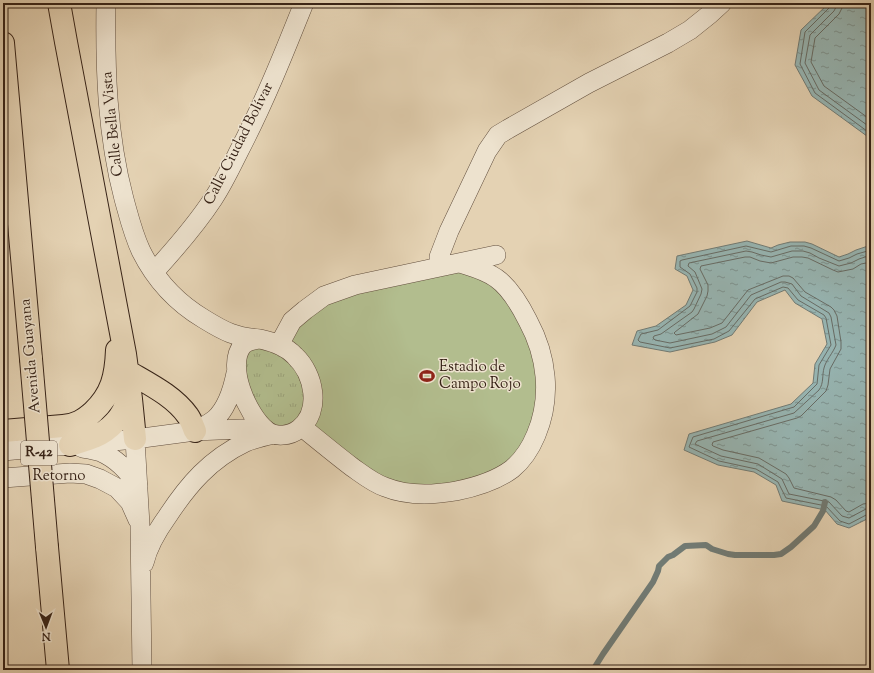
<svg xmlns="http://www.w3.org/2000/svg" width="874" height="673" viewBox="0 0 874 673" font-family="'Sorts Mill Goudy',serif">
<defs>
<pattern id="grass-tufts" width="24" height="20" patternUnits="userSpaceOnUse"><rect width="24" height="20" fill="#b2bd8e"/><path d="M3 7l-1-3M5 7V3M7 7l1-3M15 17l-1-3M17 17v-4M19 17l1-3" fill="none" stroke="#9aa27a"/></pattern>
<pattern id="water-ripples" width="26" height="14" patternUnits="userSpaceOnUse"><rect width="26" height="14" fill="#97b6b4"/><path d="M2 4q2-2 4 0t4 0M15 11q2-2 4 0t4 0" fill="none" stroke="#7c9491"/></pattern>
</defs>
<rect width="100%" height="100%" fill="#e4d2b3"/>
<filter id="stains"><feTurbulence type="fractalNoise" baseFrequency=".005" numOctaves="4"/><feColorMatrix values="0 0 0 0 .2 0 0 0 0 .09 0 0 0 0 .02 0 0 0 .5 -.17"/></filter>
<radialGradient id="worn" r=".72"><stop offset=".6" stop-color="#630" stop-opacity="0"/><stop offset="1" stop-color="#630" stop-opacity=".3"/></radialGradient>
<path fill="url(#grass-tufts)" stroke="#747052" d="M 243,345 L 279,345 L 313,392 L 289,435 L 248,405 Z"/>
<path fill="#b2bd8e" stroke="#747052" d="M 481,269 L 535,333 L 541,423 L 499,477 L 400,492 L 302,427 L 312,410 L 288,350 L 292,321 L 355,285 Z"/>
<path fill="url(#water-ripples)" stroke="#717b75" d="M 829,3 L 871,3 L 871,139 L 812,96 L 795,65 L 801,30 Z
M 747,241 L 771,248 L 778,245 L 790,242 L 805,242 L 812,244 L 839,257 L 848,254 L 856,250 L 871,245 L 871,517 L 849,528 L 837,524 L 825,510 L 782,501 L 776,485 L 754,472 L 718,465 L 684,450 L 689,434 L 791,404 L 813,383 L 815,364 L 827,344 L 822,319 L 795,303 L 785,290 L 757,302 L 732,335 L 715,342 L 670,352 L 632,345 L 637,331 L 656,326 L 686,305 L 693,290 L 687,276 L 675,269 L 677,256 Z"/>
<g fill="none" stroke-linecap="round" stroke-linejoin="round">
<path stroke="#676c66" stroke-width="1" d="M 831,3 L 830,7 L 805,32 L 800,64 L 815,93 L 871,134
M 836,3 L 836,7 L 834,11 L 810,35 L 805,63 L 819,90 L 871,128
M 842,3 L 842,8 L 839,14 L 815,38 L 811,62 L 824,86 L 871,120
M 871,250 L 857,254 L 849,258 L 839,261 L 811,248 L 804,246 L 791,246 L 771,252 L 746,246 L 682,260 L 680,261 L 680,267 L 690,274 L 697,288 L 697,292 L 690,306 L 658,330 L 641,334 L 638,340 L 640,342 L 670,348 L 714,339 L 729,331 L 755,299 L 783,287 L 788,288 L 798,300 L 824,315 L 826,318 L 831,345 L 819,365 L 817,384 L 794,407 L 693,437 L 689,447 L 719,461 L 756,469 L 778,482 L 786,498 L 826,506 L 840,521 L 849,524 L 868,514 L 871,514
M 871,255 L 859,259 L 851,263 L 839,266 L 819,258 L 810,253 L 803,251 L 792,251 L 771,257 L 761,255 L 752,252 L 746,251 L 689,263 L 688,266 L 695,272 L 702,289 L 701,294 L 694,309 L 692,312 L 661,334 L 654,336 L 653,338 L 655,340 L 670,343 L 712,334 L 726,327 L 751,295 L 781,282 L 785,282 L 792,284 L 801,296 L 829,313 L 831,317 L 836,345 C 833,353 826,360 824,368 C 822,375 824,383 819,390 L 794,413 L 697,441 L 695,444 L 697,445 L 721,456 L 758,464 L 782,479 L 789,494 L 829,502 L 842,516 L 849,518 L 866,509 L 871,509
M 871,262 L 861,264 L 853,269 L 838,272 L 833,270 L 808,258 L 802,257 L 793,257 L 771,263 L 760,261 L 750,257 L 745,257 L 701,266 L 700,269 L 708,285 L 708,291 L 707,296 L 698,314 L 675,332 L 674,333 L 676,335 L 710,328 L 722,323 L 748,290 L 783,276 L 789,276 L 793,278 L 805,292 L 831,307 L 834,310 L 837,316 L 841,342 L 841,349 L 830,369 L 828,385 L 826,391 L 801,416 L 797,418 L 713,442 L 712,445 L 713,446 L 723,450 L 759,458 L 786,474 L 789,478 L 794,488 L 831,497 L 836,500 L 846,511 L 849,512 L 863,504 L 871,503"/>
<path stroke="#717b75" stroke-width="6" d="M 593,670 L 603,654 L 653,582 L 658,571 L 659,566 L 668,557 L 673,555 L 685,546 L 706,545 L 712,549 L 728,554 L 735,555 L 774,555 L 781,554 L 791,547 L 814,526 L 823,511 L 825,502"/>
<defs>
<path id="minor" d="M 106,3 C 105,69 107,135 124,199 C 129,217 133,234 141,251 C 155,279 177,303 204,319 C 225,332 235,337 260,339
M 440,267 L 439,257 L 449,231 L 487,151 L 498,135 L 508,129 L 589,83 L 668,43 L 690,30 L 710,14 L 722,3
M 154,272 C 175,249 196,225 213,199 C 223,184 231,167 239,151 C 264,103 284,53 304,3
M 260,339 C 273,342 286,346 295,356 C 314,374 322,411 299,429 C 290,436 275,438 266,430 C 248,416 225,365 243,345 C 248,340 254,340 260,339 Z
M 279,345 L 292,321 L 305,310 L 324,296 L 355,285 L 496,255
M 302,427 C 318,440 335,454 352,467 C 362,474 373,483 385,487 C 407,496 433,495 456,491 C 476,487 496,481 512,469 C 523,460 531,447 536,435 C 552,397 547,356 528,321 C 521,307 509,287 496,278 C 485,270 472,267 460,263
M 196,430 C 203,427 210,423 215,419 C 227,408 233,388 236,373
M 135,439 L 140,525 L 142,670
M 82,448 C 88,449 95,450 101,452 C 117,459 129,472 138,486
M 3,451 L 135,439 L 195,431 L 241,429 L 266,430
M 3,478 L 70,473 L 86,474 L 100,479 L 117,488 L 130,502 L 138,520
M 144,563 C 148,546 157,531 167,517 C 188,485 210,459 246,442 C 253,439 262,437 270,435"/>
<path id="major" d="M 59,3 L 66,42 L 125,354 L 131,399 L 135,439
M 3,43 L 31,359
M 127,371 C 149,384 174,396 188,416 C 191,420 193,426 195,431
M 3,431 L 63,426 C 76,425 84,420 93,412 C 112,394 116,376 117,350
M 70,445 C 78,442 87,440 94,437 C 109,431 124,416 127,400 C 127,397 127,394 127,391
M 47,547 L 58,670"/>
</defs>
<use href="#minor" stroke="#624f3e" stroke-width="20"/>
<use href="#major" stroke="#372317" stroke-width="24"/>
<use href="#minor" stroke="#ede2ce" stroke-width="19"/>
<use href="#major" stroke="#e4d2b3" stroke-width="22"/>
<defs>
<path id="major-bridge" d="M 31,359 L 47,547"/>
</defs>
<use href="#major-bridge" stroke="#372317" stroke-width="24" stroke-linecap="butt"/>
<use href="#major-bridge" stroke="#e4d2b3" stroke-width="22"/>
</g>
<defs>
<symbol id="stadium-bare" viewBox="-9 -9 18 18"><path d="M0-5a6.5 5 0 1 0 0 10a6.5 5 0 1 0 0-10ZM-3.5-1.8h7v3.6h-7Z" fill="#8f2418" stroke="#ede2ce" stroke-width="2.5" paint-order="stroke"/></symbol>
</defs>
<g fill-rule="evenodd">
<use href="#stadium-bare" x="416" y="365" width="22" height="22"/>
</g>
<g text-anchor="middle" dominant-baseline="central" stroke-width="3" stroke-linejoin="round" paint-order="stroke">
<rect fill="#ede2ce" stroke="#6e5c4e" stroke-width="1" x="21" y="441" width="36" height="24" rx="3"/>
<g font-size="14" font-weight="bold" fill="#372317">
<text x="39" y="453">R-42</text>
</g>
<g font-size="15" fill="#372317" stroke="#ede2ce">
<text transform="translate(113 124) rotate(-96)">Calle Bella Vista</text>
<text transform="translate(239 144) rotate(-63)">Calle Ciudad Bolívar</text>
<text transform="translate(31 356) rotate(-95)">Avenida Guayana</text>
<text x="59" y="476">Retorno</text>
</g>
<g font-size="15" fill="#372317" stroke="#ede2ce" text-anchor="start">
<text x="439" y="367">Estadio de<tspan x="439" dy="17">Campo Rojo</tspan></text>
</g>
</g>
<rect width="874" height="673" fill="none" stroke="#e4d2b3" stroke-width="16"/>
<rect x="4" y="4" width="866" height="665" fill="none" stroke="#372317" stroke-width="2"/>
<rect x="8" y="8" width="858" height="657" fill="none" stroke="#372317"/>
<g transform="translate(46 627) rotate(179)" stroke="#ede2ce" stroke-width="3" paint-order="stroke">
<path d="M0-3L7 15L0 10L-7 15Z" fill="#372317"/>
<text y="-6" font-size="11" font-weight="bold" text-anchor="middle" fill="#372317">N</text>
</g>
<rect width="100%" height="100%" filter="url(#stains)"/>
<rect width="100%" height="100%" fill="url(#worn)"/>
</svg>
